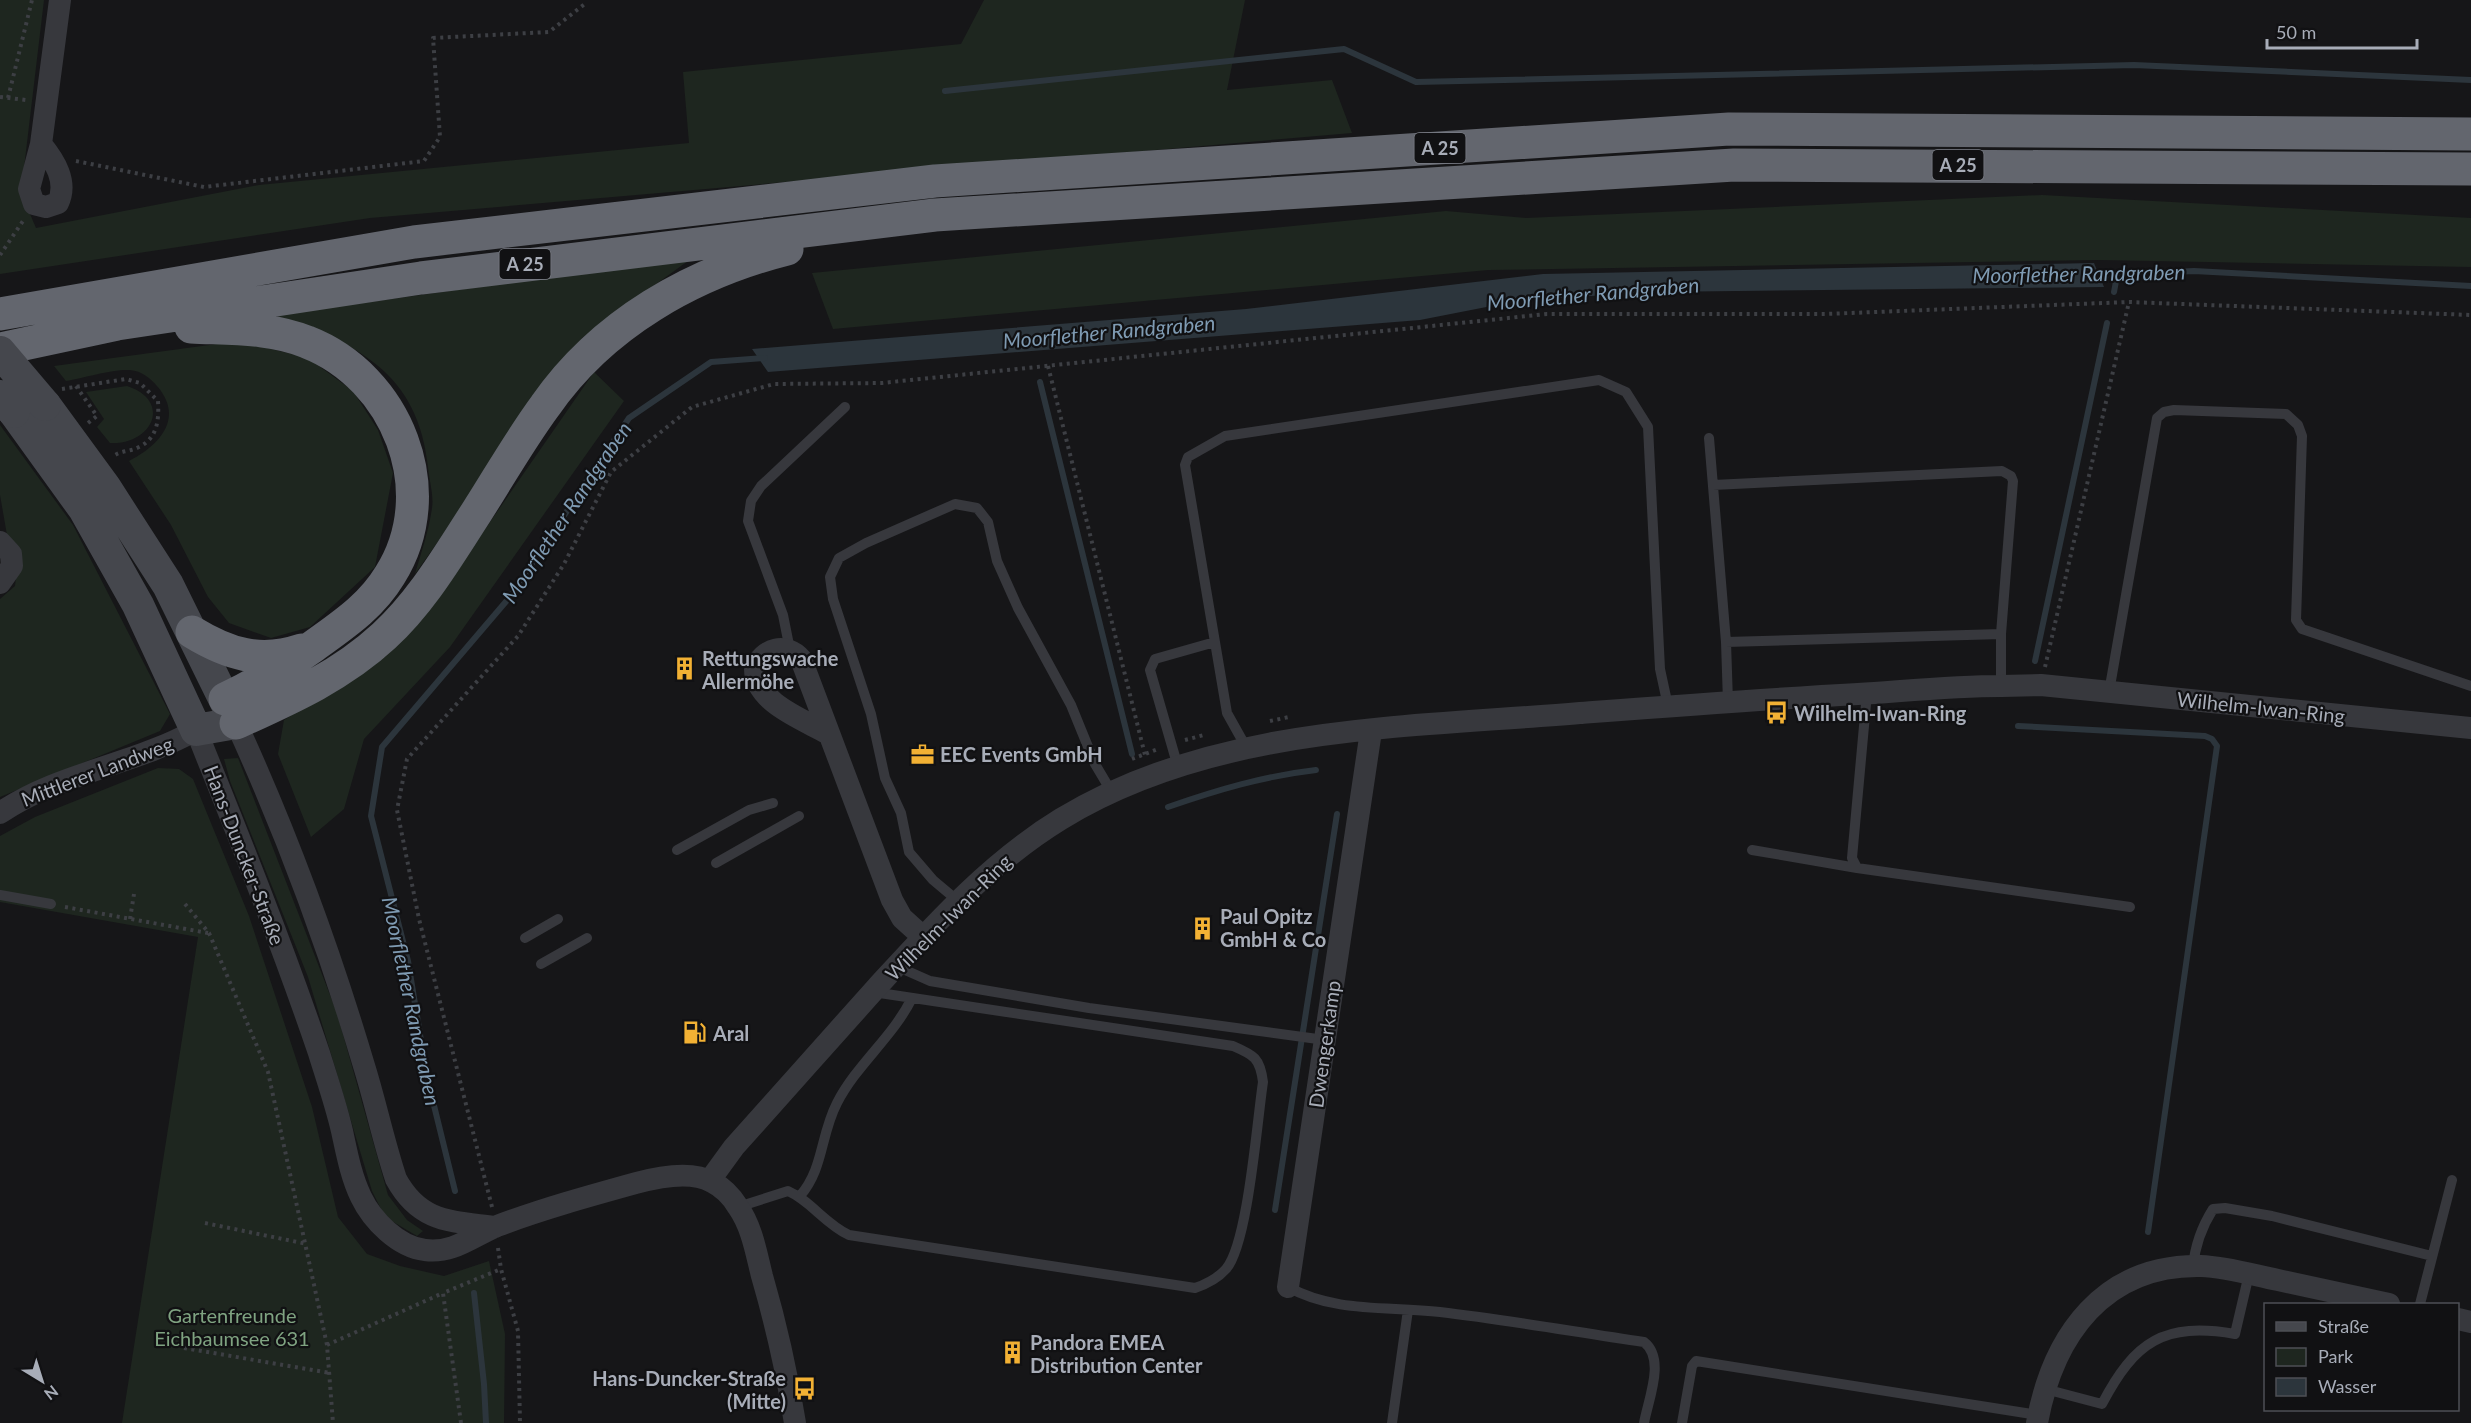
<svg xmlns="http://www.w3.org/2000/svg" width="2471" height="1423" viewBox="0 0 2471 1423" font-family="Lato,sans-serif">
<rect width="100%" height="100%" fill="#161618"/>
<path fill="#1e261f" d="M 0,0 L 44,0 L 21,193 L 36,228 L 259,185 L 689,143 L 683,72 L 961,44 L 984,0 L 1245,0 L 1227,90 L 1332,80 L 1352,133 L 370,218 L 0,274 Z
M 2042,195 L 2471,218 L 2471,267 L 2099,260 L 1488,270 L 833,329 L 812,273 L 1446,211 L 1526,218 Z
M 692,258 L 582,338 L 415,574 C 421,553 429,530 432,508 C 434,495 429,480 428,467 C 418,371 355,343 274,315 Z
M 239,341 L 308,358 L 353,391 L 378,430 L 393,473 L 375,567 L 310,627 L 271,638 L 229,623 L 208,597 L 171,525 L 129,461 C 159,446 185,418 157,386 C 150,378 142,371 130,370 C 113,369 83,378 66,381 L 54,366 Z
M 594,372 L 624,401 L 450,647 L 364,739 L 344,809 L 311,837 L 278,754 L 284,720 L 376,661 L 438,597 Z
M 127,386 C 173,401 152,445 110,443 L 97,427 L 104,419 L 86,392 Z
M 0,425 L 73,525 L 170,714 L 160,731 L 0,797 L 0,599 L 15,586 L 19,553 L 7,535 L 0,495 Z
M 238,758 L 337,1013 L 388,1195 L 407,1220 L 423,1231 L 417,1236 L 385,1217 L 372,1191 L 308,977 L 230,781 L 224,759 Z
M 158,768 L 179,769 L 193,779 L 249,916 L 312,1107 L 338,1217 L 367,1254 L 400,1266 L 444,1276 L 489,1261 L 505,1334 L 504,1423 L 122,1423 L 198,937 L 0,902 L 0,836 L 35,817 Z"/>
<path fill="#2c353c" d="M 2094,263 L 2104,287 L 1651,292 L 1517,301 L 1420,320 L 768,372 L 752,349 L 1246,309 L 1543,274 Z"/>
<g fill="none" stroke-linecap="round" stroke-linejoin="round">
<path stroke="#2c353c" stroke-width="6" d="M 945,91 L 1344,49 L 1416,82 L 2134,65 L 2471,80
M 2092,276 L 2194,271 L 2471,286
M 2114,292 L 2117,276
M 1040,382 L 1132,754
M 2035,661 L 2107,323
M 2018,726 L 2205,736 L 2212,739 L 2217,746 L 2148,1232
M 1168,807 C 1217,790 1264,776 1316,770
M 455,1191 L 427,1077 L 408,961 L 371,816 L 382,747 L 509,598 L 629,418 L 711,362 L 765,358
M 1275,1210 L 1337,814
M 474,1293 L 484,1384 L 486,1423"/>
<path stroke="#3d3f44" stroke-width="4" stroke-dasharray="3 4.5" stroke-linecap="butt" d="M 0,97 L 26,100
M 8,98 L 32,0
M 76,161 L 204,187 L 424,161 L 440,137 L 433,38 L 549,32 L 586,3
M 0,255 L 23,221
M 1048,366 L 1145,755
M 76,386 L 97,416 L 88,423
M 62,389 L 126,379 L 140,383 L 158,401 C 159,419 158,438 139,447 C 130,452 121,450 112,457
M 2045,667 L 2129,302
M 1270,721 L 1289,717
M 1185,740 L 1204,735
M 1132,759 L 1158,749
M 185,904 L 209,933 L 268,1072 L 327,1345 L 333,1423
M 65,907 L 208,933
M 130,919 L 134,894
M 492,1207 L 419,919 L 397,810 L 407,759 L 518,636 L 564,564 L 611,472 L 692,407 L 774,384 L 882,383 L 1547,314 L 1825,314 L 2129,302 L 2471,315
M 205,1223 L 307,1244
M 498,1248 L 501,1269 L 518,1331 L 520,1423
M 327,1345 L 443,1293
M 184,1348 L 330,1373
M 461,1423 L 443,1293 L 501,1269"/>
<path stroke="#37383d" stroke-width="10" d="M 1709,438 L 1726,642
M 1713,485 L 2002,471 L 2011,476 L 2013,481 L 2001,634
M 790,650 L 783,615 L 748,521 L 751,501 L 761,486 L 845,407
M 2109,692 L 2157,418 L 2164,412 L 2174,410 L 2286,414 L 2298,425 L 2302,436 L 2296,620 L 2302,629 L 2471,686
M 1867,693 L 1852,858 L 1857,868 L 2130,907
M 1728,702 L 1726,642 L 2001,634 L 2001,686
M 1246,747 L 1227,713 L 1185,465 L 1188,457 L 1225,436 L 1599,380 L 1626,392 L 1648,427 L 1660,669 L 1668,706
M 1178,767 L 1150,670 L 1155,659 L 1215,642
M 677,850 L 749,810 L 773,803
M 1752,850 L 1857,868
M 716,863 L 799,816
M 0,895 L 51,904
M 958,901 L 933,880 L 909,852 L 901,813 L 885,778 L 871,714 L 833,599 L 830,577 L 839,558 L 866,543 L 955,504 L 977,508 L 988,522 L 997,561 L 1018,608 L 1071,705 L 1095,764 L 1111,791
M 525,938 L 558,919
M 541,964 L 587,938
M 896,966 L 930,981 L 1089,1008 L 1325,1040
M 800,1196 C 824,1168 820,1136 837,1103 C 857,1064 893,1037 912,998
M 738,1207 L 788,1191 C 811,1201 825,1224 849,1235 L 1195,1288 C 1207,1284 1218,1278 1226,1269 C 1248,1244 1257,1121 1263,1082 C 1260,1058 1254,1055 1233,1046 L 873,992
M 2193,1267 C 2195,1245 2201,1228 2213,1209 L 2225,1208 L 2272,1216 L 2432,1256
M 1288,1287 C 1335,1313 1387,1306 1440,1312 C 1508,1320 1575,1332 1644,1342 C 1666,1359 1648,1400 1644,1423
M 2420,1304 L 2452,1180
M 2045,1389 L 2102,1404 C 2135,1341 2164,1322 2235,1334 L 2249,1274
M 1392,1423 L 1408,1310
M 1682,1423 L 1692,1366 L 1696,1361 L 2038,1415"/>
<path stroke="#37383d" stroke-width="22" d="M 41,144 C 55,161 68,182 58,203 L 46,207 L 34,204 L 29,189 L 41,144 L 60,0
M 0,542 L 11,554 L 12,566 L 0,583
M 236,723 C 287,834 330,951 365,1069 C 376,1105 384,1143 396,1179 C 420,1223 451,1221 495,1227
M 827,733 C 802,719 755,702 755,669 C 763,648 786,642 801,659 L 892,900 L 902,918 L 923,937
M 0,813 C 58,773 134,765 196,730 C 239,837 282,944 319,1053 C 327,1079 336,1105 342,1131 C 347,1154 351,1176 361,1197 C 372,1220 398,1247 425,1250 C 453,1254 473,1236 497,1226 C 542,1209 589,1196 636,1183 C 658,1177 691,1170 712,1182 C 722,1187 732,1197 738,1207 C 752,1227 756,1252 762,1276 C 776,1324 787,1373 795,1423
M 710,1180 L 734,1147 C 782,1094 829,1040 877,987 C 933,926 989,863 1061,819 C 1215,725 1406,728 1580,713 C 1673,706 1765,699 1858,694 C 1905,691 1953,686 2001,686 L 2041,685 L 2471,728
M 1288,1287 L 1371,731
M 2458,1319 L 2471,1322
M 2037,1423 C 2053,1335 2104,1264 2201,1266 C 2227,1267 2253,1275 2278,1280 C 2315,1288 2352,1296 2389,1304"/>
<path stroke="#45474d" stroke-width="32" d="M 45,405 L 105,487 L 168,585 L 236,723 L 196,730
M 14,412 L 84,509 L 138,605 L 196,730"/>
<path stroke="#63666e" stroke-width="33" d="M 0,314 L 414,242 L 935,181 L 1729,129 L 2471,134
M 191,327 C 229,329 271,327 307,342 C 397,377 443,491 390,575 C 370,608 341,626 311,648 C 283,668 257,684 225,699
M 0,349 L 117,324 L 421,278 L 935,215 L 1734,165 L 2471,169
M 192,632 C 228,654 260,664 302,650
M 236,723 C 289,699 341,676 384,636 C 422,601 448,556 476,513 C 499,477 520,440 545,406 C 602,324 692,273 787,249"/>
<path stroke="#45474d" stroke-width="32" d="M 0,352 L 45,405
M 0,396 L 14,412"/>
</g>
<defs>
<symbol id="building-bare" viewBox="-9 -9 18 18"><path d="M-4-6H4V6H1V3H-1V6H-4ZM-2.5-4.3h1.7v1.8h-1.7ZM.8-4.3h1.7v1.8H.8ZM-2.5-1h1.7V.8h-1.7ZM.8-1h1.7V.8H.8Z" fill="#f2b134" stroke="#111113" stroke-width="2.5" paint-order="stroke"/></symbol>
<symbol id="bus-bare" viewBox="-9 -9 18 18"><path d="M-5-6H5V4H4V6H2V4H-2V6H-4V4H-5ZM-3.5-4V0h7V-4ZM-3.5 1.2v1.5H-2V1.2ZM2 1.2v1.5H3.5V1.2Z" fill="#f2b134" stroke="#111113" stroke-width="2.5" paint-order="stroke"/></symbol>
<symbol id="office-bare" viewBox="-9 -9 18 18"><path d="M-6-3h4V-5.5h4V-3h4V5H-6ZM-1-4.5V-3h2v-1.5ZM-6 0V1H6V0Z" fill="#f2b134" stroke="#111113" stroke-width="2.5" paint-order="stroke"/></symbol>
<symbol id="fuel-bare" viewBox="-9 -9 18 18"><path d="M-5.5-6h7V0h2V4h1.3V-2.5L3-4.5l.8-.8L6-3V5H2.5V1h-1V6h-7ZM-4.2-4.7v3.2H.2V-4.7Z" fill="#f2b134" stroke="#111113" stroke-width="2.5" paint-order="stroke"/></symbol>
</defs>
<g fill-rule="evenodd">
<use href="#building-bare" x="668" y="652" width="33" height="33"/>
<use href="#bus-bare" x="1760" y="696" width="33" height="33"/>
<use href="#office-bare" x="906" y="738" width="33" height="33"/>
<use href="#building-bare" x="1186" y="912" width="33" height="33"/>
<use href="#fuel-bare" x="678" y="1016" width="33" height="33"/>
<use href="#building-bare" x="996" y="1336" width="33" height="33"/>
<use href="#bus-bare" x="788" y="1372" width="33" height="33"/>
</g>
<g text-anchor="middle" dominant-baseline="central" stroke-width="4.5" stroke-linejoin="round" paint-order="stroke">
<g fill="#111113" stroke="#7b7e86" stroke-width="1.5">
<rect x="1414.5" y="133" width="51" height="30" rx="4.5"/>
<rect x="1932.5" y="150" width="51" height="30" rx="4.5"/>
<rect x="499.5" y="249" width="51" height="30" rx="4.5"/>
</g>
<g font-size="18" font-weight="bold" fill="#a8adb8">
<text x="1440" y="148">A 25</text>
<text x="1958" y="165">A 25</text>
<text x="525" y="264">A 25</text>
</g>
<g font-size="20" font-weight="bold" fill="#a8adb8" stroke="#111113" text-anchor="start">
<text x="702" y="658">Rettungswache<tspan x="702" dy="23">Allermöhe</tspan></text>
<text x="1794" y="713">Wilhelm-Iwan-Ring</text>
<text x="940" y="754">EEC Events GmbH</text>
<text x="1220" y="916">Paul Opitz<tspan x="1220" dy="23">GmbH &amp; Co</tspan></text>
<text x="713" y="1033">Aral</text>
<text x="1030" y="1342">Pandora EMEA<tspan x="1030" dy="23">Distribution Center</tspan></text>
<text x="786" y="1378" text-anchor="end">Hans-Duncker-Straße<tspan x="786" dy="23">(Mitte)</tspan></text>
</g>
<g font-size="20" fill="#a8adb8" stroke="#111113">
<text transform="translate(2261 707) rotate(6)">Wilhelm-Iwan-Ring</text>
<text transform="translate(97 771) rotate(-21)">Mittlerer Landweg</text>
<text transform="translate(245 855) rotate(69)">Hans-Duncker-Straße</text>
<text transform="translate(948 917) rotate(-45)">Wilhelm-Iwan-Ring</text>
<text transform="translate(1324 1044) rotate(-82)">Dwengerkamp</text>
</g>
<g font-size="20" fill="#7fa381" stroke="#111113">
<text x="232" y="1315">Gartenfreunde<tspan x="232" dy="23">Eichbaumsee 631</tspan></text>
</g>
<g font-size="21" font-style="italic" fill="#7f9bb3" stroke="#111113">
<text transform="translate(2079 273) rotate(-1)">Moorflether Randgraben</text>
<text transform="translate(1593 293) rotate(-5)">Moorflether Randgraben</text>
<text transform="translate(1109 331) rotate(-5)">Moorflether Randgraben</text>
<text transform="translate(566 512) rotate(-56)">Moorflether Randgraben</text>
<text transform="translate(412 1001) rotate(78)">Moorflether Randgraben</text>
</g>
</g>
<rect x="2264" y="1303" width="195" height="108" fill="#111113" stroke="#4d4f55" stroke-width="1.5"/>
<rect x="2276" y="1322" width="30" height="9" fill="#45474d" stroke="#4d4f55" stroke-width="1.5"/>
<text x="2318" y="1333" font-size="18" fill="#a8adb8">Straße</text>
<rect x="2276" y="1348" width="30" height="18" fill="#1e261f" stroke="#4d4f55" stroke-width="1.5"/>
<text x="2318" y="1363" font-size="18" fill="#a8adb8">Park</text>
<rect x="2276" y="1378" width="30" height="18" fill="#2c353c" stroke="#4d4f55" stroke-width="1.5"/>
<text x="2318" y="1393" font-size="18" fill="#a8adb8">Wasser</text>
<g transform="translate(42 1381) rotate(142)" stroke="#111113" stroke-width="4.5" paint-order="stroke">
<path d="M0-4.5L10 22L0 15L-10 22Z" fill="#a8adb8"/>
<text y="-9" font-size="16" font-weight="bold" text-anchor="middle" fill="#a8adb8">N</text>
</g>
<path d="M2267 39v9h150v-9" fill="none" stroke="#a8adb8" stroke-width="3"/>
<text x="2276" y="39" font-size="18" fill="#a8adb8" stroke="#111113" stroke-width="4.5" paint-order="stroke">50 m</text>
</svg>
